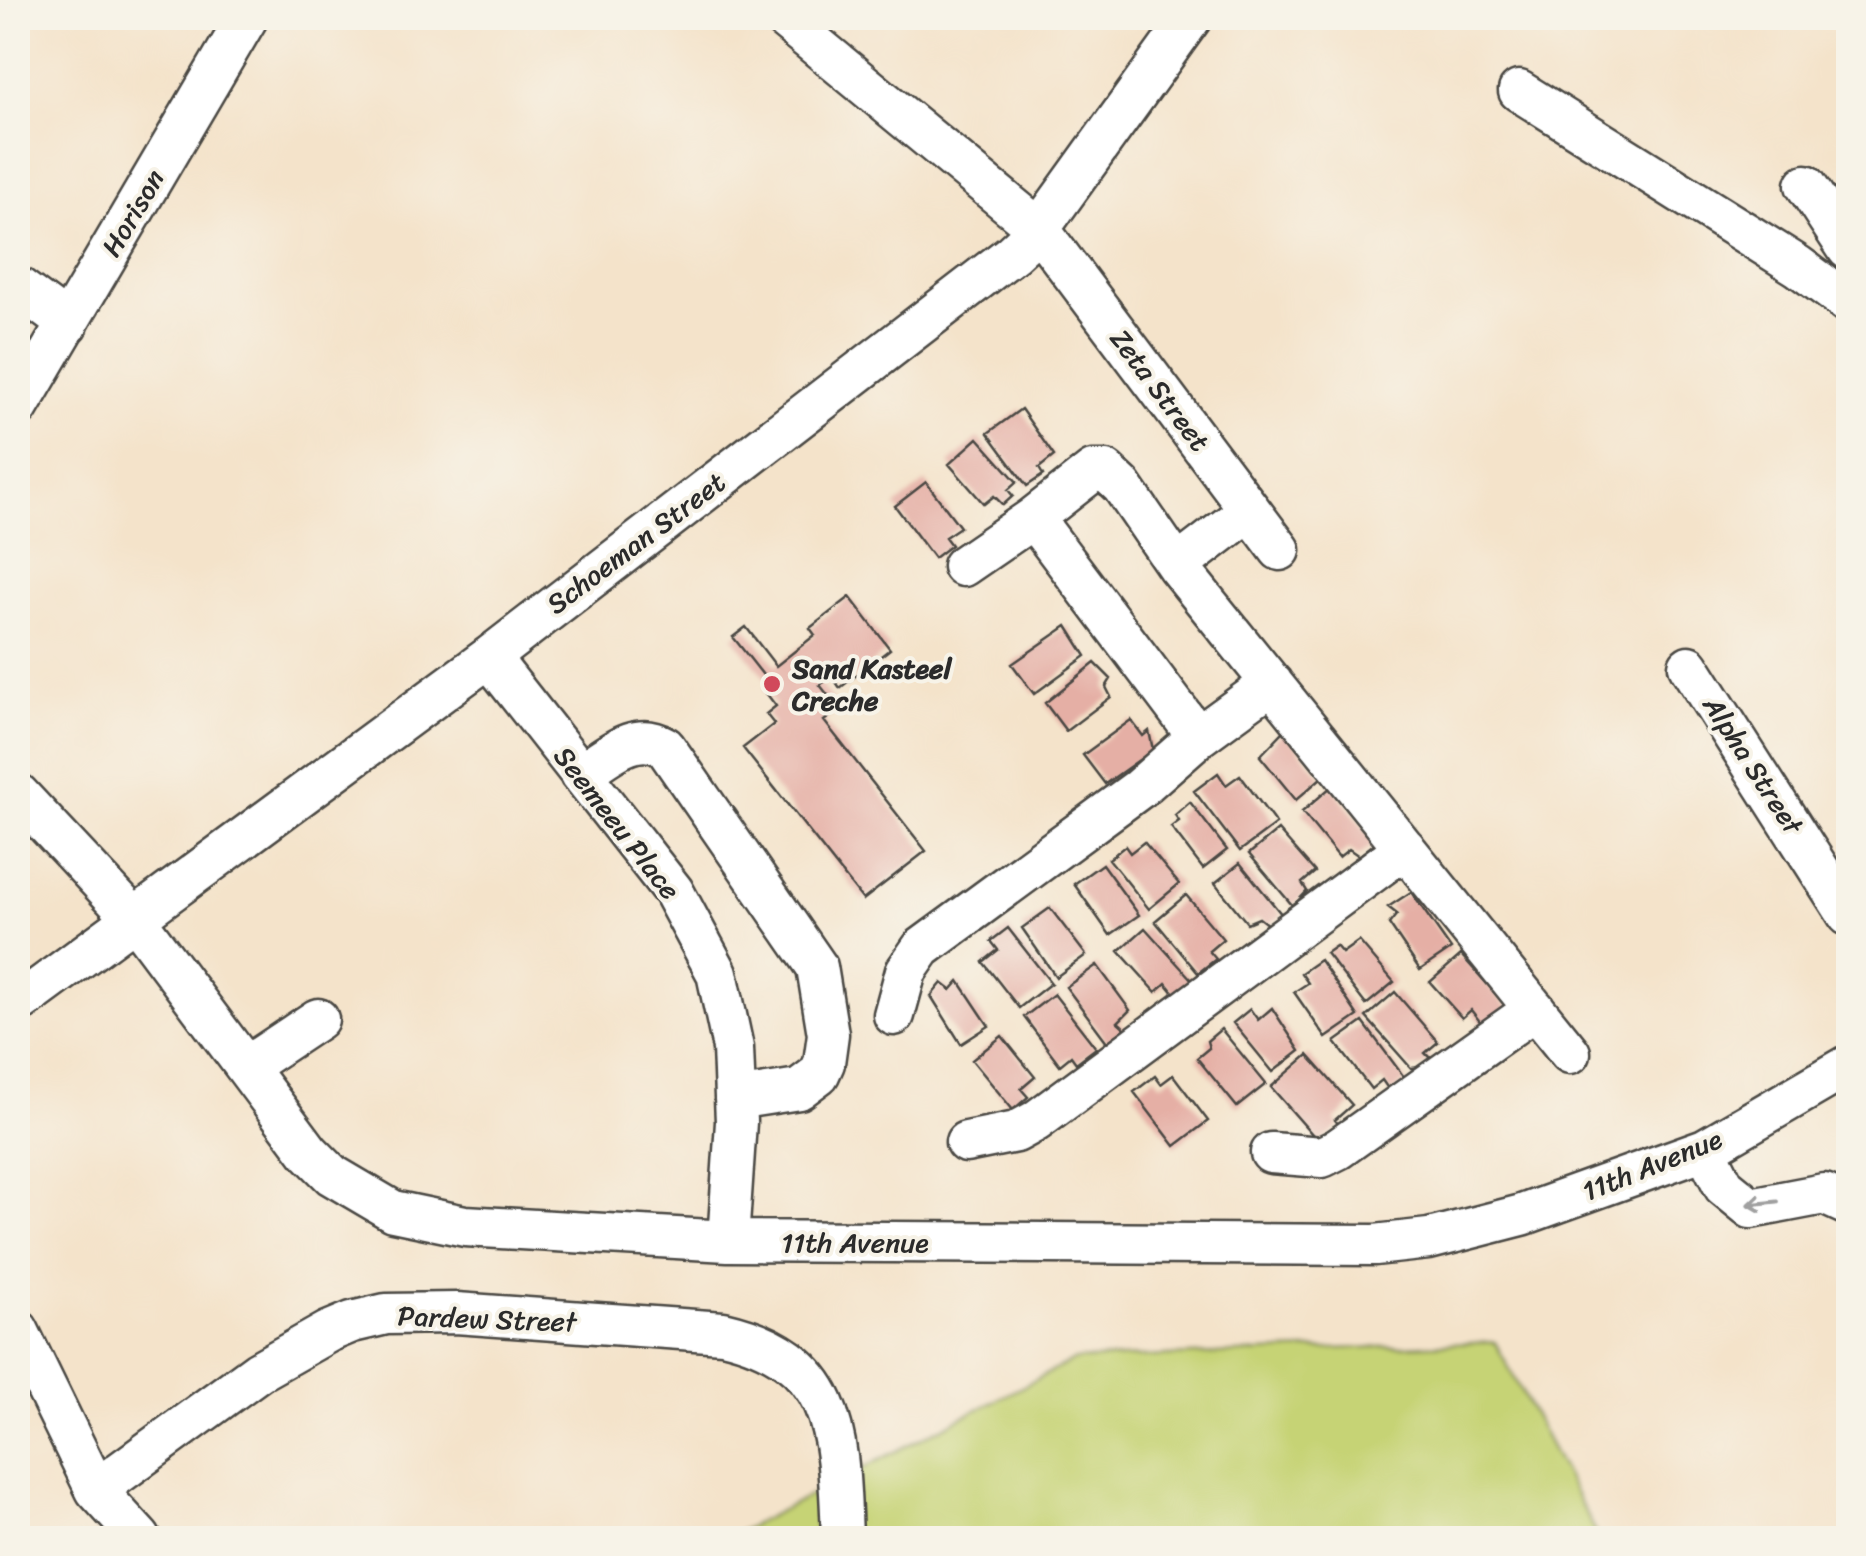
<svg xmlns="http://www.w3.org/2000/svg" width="1866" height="1556" viewBox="0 0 1866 1556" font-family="Sriracha,sans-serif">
<rect width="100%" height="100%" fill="#f7f3e8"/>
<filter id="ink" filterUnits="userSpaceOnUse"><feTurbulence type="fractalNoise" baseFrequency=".01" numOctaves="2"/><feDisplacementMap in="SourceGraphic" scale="20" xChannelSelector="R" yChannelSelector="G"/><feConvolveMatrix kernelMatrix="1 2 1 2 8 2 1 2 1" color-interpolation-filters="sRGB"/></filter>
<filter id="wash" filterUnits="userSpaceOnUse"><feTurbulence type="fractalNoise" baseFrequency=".0048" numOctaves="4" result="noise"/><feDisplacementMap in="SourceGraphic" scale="40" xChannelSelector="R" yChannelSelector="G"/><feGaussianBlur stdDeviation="2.25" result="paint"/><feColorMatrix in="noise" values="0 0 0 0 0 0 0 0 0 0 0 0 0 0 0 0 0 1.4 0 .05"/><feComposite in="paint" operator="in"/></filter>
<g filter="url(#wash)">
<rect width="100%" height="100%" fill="#f4e3ca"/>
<path fill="#c6d374" stroke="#787f50" stroke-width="2.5" d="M 1495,1342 L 1599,1538 L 727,1538 L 1074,1360 Z"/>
<g id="blocks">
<path fill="#e5afa5" d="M 1021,409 L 1054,456 L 1039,468 L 1043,475 L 1027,486 L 988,433 Z
M 978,438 L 1017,482 L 1008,490 L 1013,496 L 1003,505 L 994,496 L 984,504 L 949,464 Z
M 926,482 L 960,527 L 945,537 L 951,545 L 934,558 L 895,506 Z
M 850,597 L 890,649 L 840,688 L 832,676 L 820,685 L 839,709 L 824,721 L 926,851 L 863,900 L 743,748 L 774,724 L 766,714 L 776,706 L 763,689 L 770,684 L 733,637 L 746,627 L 776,666 L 815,635 L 810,628 Z
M 1067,626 L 1086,656 L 1034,694 L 1012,664 Z
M 1095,663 L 1111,679 L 1106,687 L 1111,697 L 1066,731 L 1045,703 Z
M 1131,720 L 1143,736 L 1149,731 L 1153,750 L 1105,784 L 1083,755 Z
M 1284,731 L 1322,777 L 1296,800 L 1260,756 Z
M 1218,773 L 1226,785 L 1240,775 L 1276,824 L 1240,851 L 1194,791 Z
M 1332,786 L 1375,843 L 1359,856 L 1349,849 L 1339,857 L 1302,812 Z
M 1190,802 L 1227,850 L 1203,869 L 1171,827 L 1179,821 L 1175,815 Z
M 1278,830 L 1315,872 L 1302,883 L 1307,891 L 1293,906 L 1249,854 Z
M 1144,842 L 1179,884 L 1149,909 L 1109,859 L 1125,846 L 1130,853 Z
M 1240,863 L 1282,915 L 1268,925 L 1259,918 L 1247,923 L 1215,883 Z
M 1102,864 L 1139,915 L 1110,935 L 1074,884 Z
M 1411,892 L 1451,949 L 1420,970 L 1389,924 L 1397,914 L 1388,907 Z
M 1186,895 L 1223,939 L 1209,951 L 1216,959 L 1198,973 L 1155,921 Z
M 1050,908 L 1086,955 L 1056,977 L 1022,928 Z
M 1008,928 L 1051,983 L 1019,1008 L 983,962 L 998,950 L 991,941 Z
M 1145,928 L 1192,980 L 1175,994 L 1166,983 L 1156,992 L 1119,951 Z
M 1359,941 L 1394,982 L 1366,1005 L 1326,953 L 1336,946 L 1342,953 Z
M 1461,955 L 1513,1013 L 1482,1024 L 1471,1010 L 1462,1018 L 1430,982 Z
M 1320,960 L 1358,1016 L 1326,1038 L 1294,992 L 1308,983 L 1301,973 Z
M 1097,965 L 1130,1010 L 1118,1022 L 1126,1029 L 1107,1042 L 1066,987 Z
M 959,981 L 989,1026 L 961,1044 L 931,996 L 942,983 L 951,990 Z
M 1395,992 L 1438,1042 L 1425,1053 L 1431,1059 L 1421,1067 L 1411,1068 L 1366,1017 Z
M 1054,994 L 1096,1048 L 1076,1063 L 1071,1056 L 1060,1065 L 1024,1017 Z
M 1272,1008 L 1300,1051 L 1273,1072 L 1233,1023 L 1250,1009 L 1258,1020 Z
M 1363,1022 L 1407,1081 L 1391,1093 L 1382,1080 L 1371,1089 L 1335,1042 Z
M 1221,1029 L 1266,1084 L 1237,1107 L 1197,1058 L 1209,1048 L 1207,1041 Z
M 1002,1036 L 1035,1077 L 1021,1089 L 1028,1097 L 1013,1110 L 972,1060 Z
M 1308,1055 L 1352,1105 L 1335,1120 L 1340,1126 L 1320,1143 L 1271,1087 Z
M 1173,1075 L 1208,1121 L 1175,1146 L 1134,1092 L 1155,1076 L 1161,1084 Z"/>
</g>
</g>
<g filter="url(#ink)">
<use href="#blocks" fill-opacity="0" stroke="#494743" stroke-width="2.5"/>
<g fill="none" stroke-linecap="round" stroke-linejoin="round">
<defs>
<path id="minor" d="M 783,18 L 1039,229 L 1280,550
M 1519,91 L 1798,266 L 1848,303
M 1806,185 L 1848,249
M 18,287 L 68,324
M 18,407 L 247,18
M 963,566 L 1033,518
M 1177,566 L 1250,510
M 489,657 L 673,891 L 717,973 L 733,1048 L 736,1122 L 728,1241
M 1689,666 L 1848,915
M 1198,737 L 1033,518 L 1093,471 L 1106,471 L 1122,486 L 1177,566 L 1570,1053
M 580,774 C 607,757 634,729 665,747 L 817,967 L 828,1034 L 824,1063 L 819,1074 L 799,1089 L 735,1099
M 18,794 L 135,919 L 309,1152 L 332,1175 L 393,1211 L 465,1226 L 728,1241 L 1375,1245 L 1429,1239 L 1522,1215 L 1705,1149 L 1848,1066
M 18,1004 L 489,657 L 1012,254 L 1039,229 L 1191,18
M 894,1015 L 906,971 L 922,948 L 1140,788 L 1198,737 L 1272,683
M 246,1067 L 318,1019
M 966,1142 L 1016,1132 L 1036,1121 L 1405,848
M 1705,1149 L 1724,1186 L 1751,1208 L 1824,1194 L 1848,1205
M 1271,1153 L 1322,1157 L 1338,1149 L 1535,1009
M 18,1330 L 96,1490 L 140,1538
M 96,1490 L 259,1371 L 328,1332 L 352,1322 L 386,1314 L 456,1313 L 723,1332 C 840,1359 838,1437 842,1538"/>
</defs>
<use href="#minor" stroke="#494743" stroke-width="45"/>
<use href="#minor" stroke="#fff" stroke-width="40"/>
</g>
<defs><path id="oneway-shaft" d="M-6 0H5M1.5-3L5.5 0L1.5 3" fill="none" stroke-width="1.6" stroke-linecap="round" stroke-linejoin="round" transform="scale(2.5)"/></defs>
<use stroke="#a0a0a0" href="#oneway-shaft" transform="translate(1763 1203) rotate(174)"/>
</g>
<circle fill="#d1495b" stroke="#f7f3e8" stroke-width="4" cx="772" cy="684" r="10"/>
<g text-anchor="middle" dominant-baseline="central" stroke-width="8" stroke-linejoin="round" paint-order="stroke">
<g font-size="28" fill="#2b2b2b" stroke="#f7f3e8">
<text transform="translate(133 213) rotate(-59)">Horison</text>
<text transform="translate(1160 390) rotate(53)">Zeta Street</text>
<text transform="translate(636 543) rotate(-37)">Schoeman Street</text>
<text transform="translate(1753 765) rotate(57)">Alpha Street</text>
<text transform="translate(617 823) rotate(52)">Seemeeu Place</text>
<text transform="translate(1652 1165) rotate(-22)">11th Avenue</text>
<text x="855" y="1242">11th Avenue</text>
<text transform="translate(487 1319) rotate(2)">Pardew Street</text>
</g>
<g font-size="28" font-weight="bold" fill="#2b2b2b" stroke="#f7f3e8" text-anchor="start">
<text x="792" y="668">Sand Kasteel<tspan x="792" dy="32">Creche</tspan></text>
</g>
</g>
<rect width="1866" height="1556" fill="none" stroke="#f7f3e8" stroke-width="60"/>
</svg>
